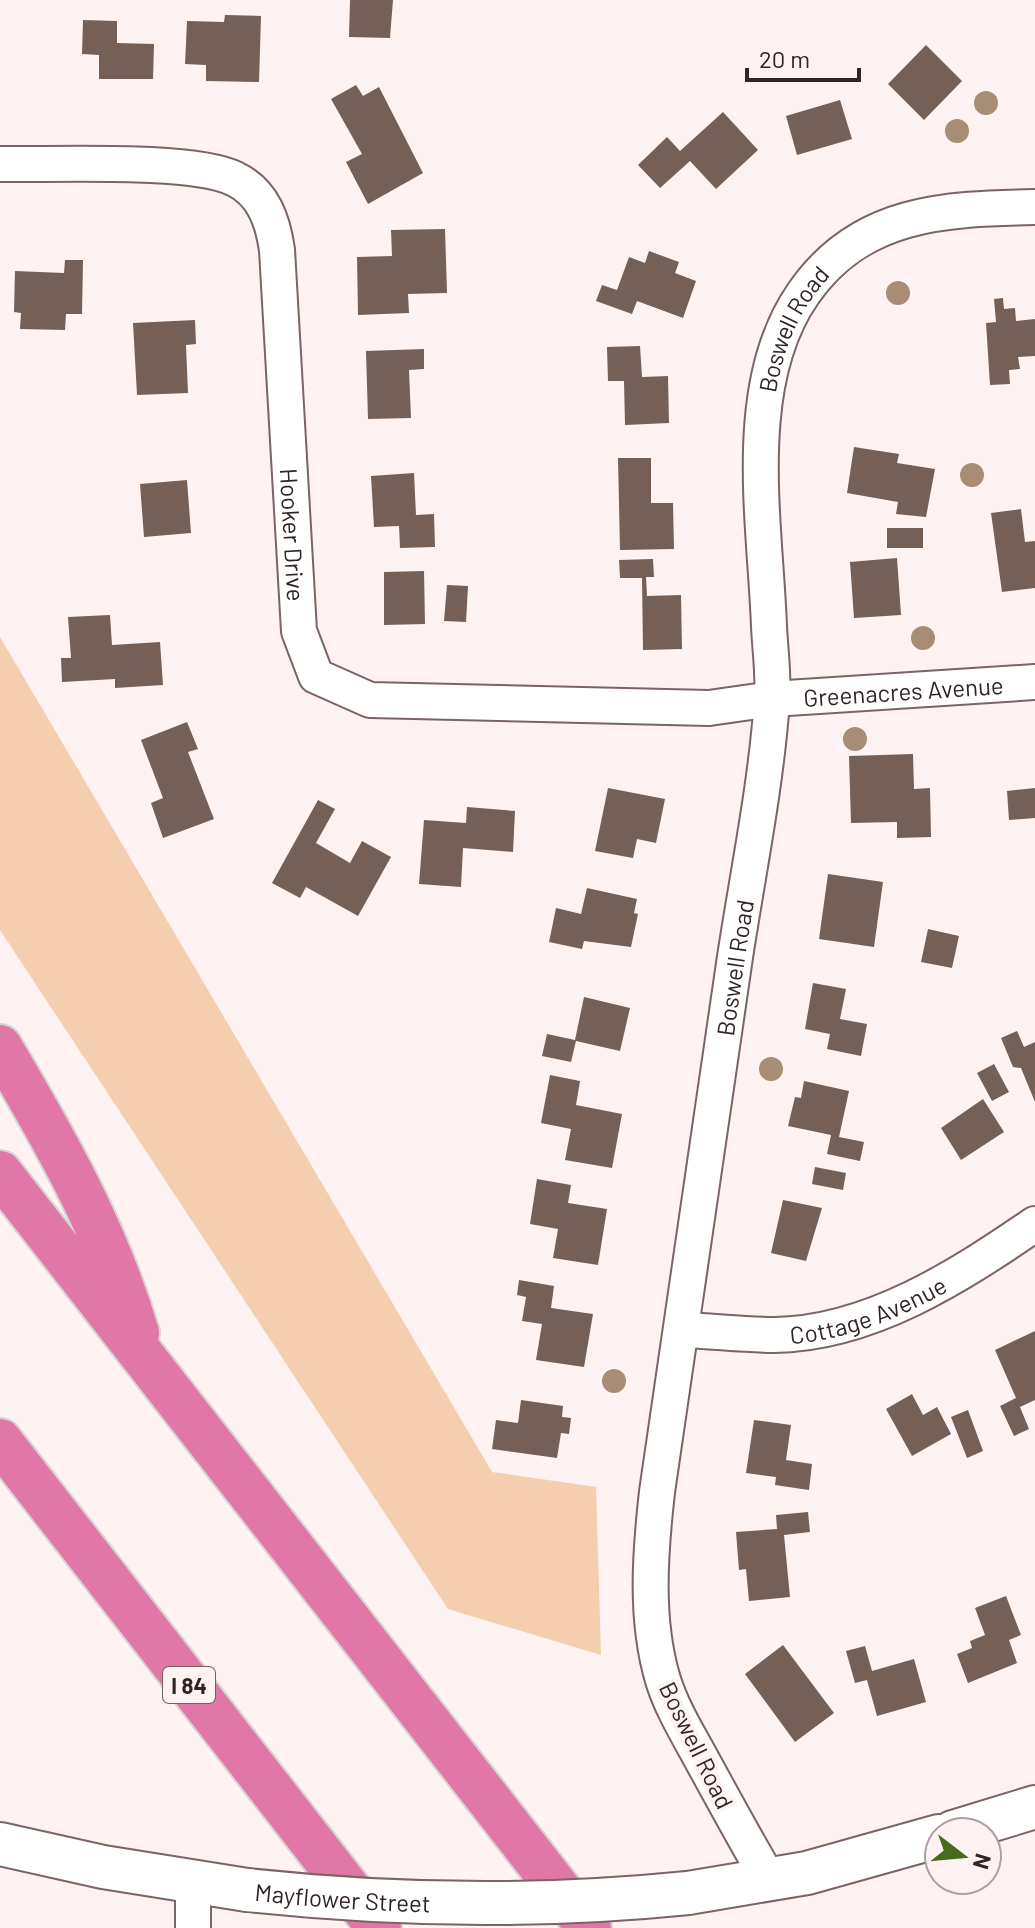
<svg xmlns="http://www.w3.org/2000/svg" width="1035" height="1928" viewBox="0 0 1035 1928" font-family="Barlow,sans-serif">
<rect width="100%" height="100%" fill="#fef2f2"/>
<path fill="#f4ceaf" d="M 0,637 L 492,1472 L 596,1487 L 601,1655 L 448,1609 L 0,930 Z"/>
<path fill="#765f57" d="M 350,0 L 393,0 L 390,38 L 349,37 Z
M 225,15 L 261,16 L 259,82 L 206,81 L 206,65 L 185,64 L 187,21 L 224,22 Z
M 83,20 L 117,21 L 117,43 L 154,44 L 153,79 L 99,79 L 99,55 L 82,54 Z
M 926,45 L 962,81 L 924,120 L 888,84 Z
M 356,85 L 363,96 L 379,87 L 423,173 L 368,204 L 346,162 L 362,154 L 331,99 Z
M 840,100 L 852,139 L 797,155 L 786,116 Z
M 723,112 L 758,150 L 716,189 L 690,161 L 660,188 L 638,165 L 667,137 L 680,151 Z
M 445,229 L 447,293 L 408,294 L 409,313 L 358,315 L 357,257 L 392,256 L 391,230 Z
M 649,251 L 679,262 L 675,273 L 696,281 L 683,318 L 637,301 L 632,314 L 596,301 L 602,285 L 617,290 L 629,257 L 645,263 Z
M 65,260 L 83,260 L 82,314 L 66,314 L 65,330 L 20,329 L 21,313 L 14,312 L 15,271 L 64,273 Z
M 1003,298 L 1004,309 L 1015,308 L 1016,321 L 1035,319 L 1035,356 L 1018,357 L 1020,369 L 1009,370 L 1010,384 L 990,385 L 986,323 L 996,322 L 994,299 Z
M 195,320 L 196,344 L 186,345 L 188,393 L 137,395 L 133,323 Z
M 640,346 L 642,377 L 668,376 L 669,423 L 625,425 L 624,381 L 608,381 L 607,347 Z
M 424,349 L 424,369 L 409,370 L 411,418 L 368,419 L 366,351 Z
M 854,447 L 899,454 L 897,463 L 935,469 L 926,517 L 896,514 L 898,502 L 847,493 Z
M 618,458 L 651,458 L 651,503 L 673,503 L 674,549 L 620,550 Z
M 414,473 L 416,515 L 434,514 L 435,547 L 400,548 L 399,526 L 374,527 L 371,476 Z
M 187,480 L 191,533 L 144,537 L 140,484 Z
M 1021,509 L 1025,542 L 1035,541 L 1035,588 L 1002,592 L 991,513 Z
M 887,528 L 923,528 L 923,548 L 887,548 Z
M 897,558 L 901,615 L 854,618 L 850,562 Z
M 653,559 L 654,577 L 646,577 L 647,596 L 681,595 L 682,649 L 643,650 L 642,578 L 620,578 L 619,560 Z
M 424,571 L 425,624 L 384,625 L 384,572 Z
M 447,585 L 468,586 L 466,622 L 444,621 Z
M 110,615 L 112,645 L 160,642 L 163,685 L 115,688 L 115,679 L 62,682 L 61,658 L 71,658 L 68,617 Z
M 187,722 L 198,749 L 188,752 L 214,819 L 163,838 L 151,803 L 163,798 L 141,740 Z
M 913,754 L 914,789 L 930,788 L 931,837 L 897,838 L 897,822 L 851,823 L 849,756 Z
M 608,788 L 665,799 L 656,843 L 637,839 L 633,858 L 595,851 Z
M 1035,788 L 1035,818 L 1009,820 L 1007,791 Z
M 318,800 L 335,809 L 316,843 L 350,863 L 362,841 L 391,857 L 358,916 L 306,887 L 300,898 L 272,883 Z
M 467,807 L 515,811 L 513,852 L 463,848 L 461,887 L 419,884 L 424,820 L 466,823 Z
M 828,874 L 883,882 L 874,947 L 819,939 Z
M 587,888 L 637,899 L 634,913 L 638,914 L 631,947 L 584,941 L 582,949 L 549,942 L 556,908 L 581,914 Z
M 928,929 L 959,936 L 952,968 L 921,962 Z
M 813,983 L 846,989 L 840,1019 L 867,1024 L 861,1056 L 827,1049 L 830,1034 L 805,1029 Z
M 584,997 L 630,1008 L 620,1051 L 576,1041 L 571,1062 L 542,1056 L 547,1034 L 575,1040 Z
M 1017,1031 L 1024,1047 L 1035,1042 L 1035,1102 L 1021,1068 L 1013,1067 L 1001,1038 Z
M 994,1064 L 1009,1092 L 992,1101 L 977,1073 Z
M 550,1075 L 580,1081 L 576,1105 L 622,1114 L 612,1168 L 565,1160 L 571,1129 L 541,1123 Z
M 804,1081 L 849,1091 L 839,1137 L 864,1142 L 860,1161 L 827,1154 L 831,1135 L 788,1126 L 795,1097 L 801,1098 Z
M 983,1099 L 1004,1132 L 961,1160 L 941,1128 Z
M 815,1167 L 846,1173 L 843,1190 L 812,1184 Z
M 537,1179 L 571,1185 L 568,1203 L 607,1209 L 598,1265 L 553,1258 L 558,1229 L 530,1224 Z
M 783,1200 L 822,1208 L 806,1261 L 771,1253 Z
M 519,1280 L 554,1286 L 551,1308 L 593,1314 L 584,1367 L 536,1360 L 542,1324 L 522,1321 L 526,1297 L 517,1295 Z
M 1035,1331 L 1035,1400 L 1020,1407 L 1029,1429 L 1014,1436 L 1000,1406 L 1016,1398 L 995,1350 Z
M 912,1394 L 923,1415 L 937,1407 L 951,1434 L 912,1456 L 886,1409 Z
M 521,1400 L 563,1406 L 562,1417 L 571,1418 L 569,1434 L 561,1433 L 557,1458 L 492,1449 L 496,1420 L 518,1423 Z
M 968,1410 L 983,1451 L 967,1458 L 951,1417 Z
M 754,1420 L 791,1425 L 786,1460 L 812,1464 L 809,1490 L 775,1485 L 776,1477 L 746,1473 Z
M 808,1512 L 810,1532 L 784,1535 L 790,1597 L 749,1601 L 746,1569 L 739,1570 L 736,1532 L 777,1529 L 776,1515 Z
M 1006,1596 L 1021,1635 L 1009,1640 L 1017,1663 L 968,1683 L 957,1654 L 972,1648 L 970,1641 L 985,1635 L 975,1608 Z
M 783,1645 L 834,1713 L 795,1742 L 745,1674 Z
M 865,1646 L 872,1671 L 914,1659 L 926,1702 L 877,1716 L 867,1680 L 855,1683 L 846,1651 Z"/>
<g fill="none" stroke-linecap="round" stroke-linejoin="round">
<defs>
<g id="minor">
<path id="s1" d="M 0,164 C 53,165 194,158 235,179 C 264,193 273,222 277,250 L 299,631 L 316,676 L 370,700 L 709,708 L 772,699 L 1035,682"/>
<path id="s2" d="M 682,1330 C 713,1331 744,1335 774,1335 C 870,1334 959,1276 1035,1224"/>
<path id="s3" d="M 769,1880 C 746,1841 725,1802 703,1762 C 689,1736 672,1709 663,1680 C 645,1620 650,1554 657,1492 C 682,1313 710,1135 735,957 C 748,872 766,786 772,700 C 774,676 770,650 769,626 C 765,521 740,385 803,294 C 860,211 945,209 1035,207"/>
<path d="M 193,1882 L 193,1928"/>
</g>
<path id="tertiary" d="M 953,1832 L 1035,1807
M 0,1844 L 103,1867 L 247,1890
M 688,1893 L 807,1873 L 939,1836"/>
<path id="motorway" d="M 0,1047 C 55,1140 106,1229 137,1333
M 0,1173 L 589,1928
M 0,1441 L 379,1928"/>
</defs>
<use href="#minor" stroke="#7d6364" stroke-width="38"/>
<use href="#tertiary" stroke="#7d6364" stroke-width="46"/>
<use href="#motorway" stroke="#d6d3d3" stroke-width="48"/>
<use href="#minor" stroke="#fff" stroke-width="34"/>
<use href="#tertiary" stroke="#fff" stroke-width="42"/>
<use href="#motorway" stroke="#e077a6" stroke-width="44"/>
<defs>
<g id="tertiary-bridge">
<path id="s4" d="M 247,1890 C 395,1906 540,1908 688,1893"/>
</g>
</defs>
<use href="#tertiary-bridge" stroke="#7d6364" stroke-width="46" stroke-linecap="butt"/>
<use href="#tertiary-bridge" stroke="#fff" stroke-width="42"/>
</g>
<g fill="#a88c74">
<circle cx="986" cy="103" r="12"/>
<circle cx="957" cy="131" r="12"/>
<circle cx="898" cy="293" r="12"/>
<circle cx="972" cy="475" r="12"/>
<circle cx="923" cy="638" r="12"/>
<circle cx="855" cy="739" r="12"/>
<circle cx="771" cy="1069" r="12"/>
<circle cx="614" cy="1381" r="12"/>
</g>
<g text-anchor="middle" dominant-baseline="central" stroke-width="8" stroke-linejoin="round" paint-order="stroke">
<rect fill="#fef2f2" stroke="#6e6262" stroke-width="2" x="163" y="1667" width="52" height="36" rx="6"/>
<g font-size="22" font-weight="bold" fill="#302525">
<text x="189" y="1685">I 84</text>
</g>
<g font-size="24" fill="#302525" stroke="#fef2f2">
<text stroke="none"><textPath href="#s3" startOffset="1594">Boswell Road</textPath></text>
<text stroke="none"><textPath href="#s1" startOffset="608">Hooker Drive</textPath></text>
<text stroke="none"><textPath href="#s1" startOffset="1346">Greenacres Avenue</textPath></text>
<text stroke="none"><textPath href="#s3" startOffset="946">Boswell Road</textPath></text>
<text stroke="none"><textPath href="#s2" startOffset="190">Cottage Avenue</textPath></text>
<text transform="translate(697 1745) rotate(64)">Boswell Road</text>
<text stroke="none"><textPath href="#s4" startOffset="96">Mayflower Street</textPath></text>
</g>
</g>
<g transform="translate(963 1856) rotate(106)"><circle r="38" fill="#fef2f2" stroke="#aca0a0" stroke-width="2"/>
<path d="M0-6L14 30L0 20L-14 30Z" fill="#49691f"/>
<text y="-12" font-size="22" font-weight="bold" text-anchor="middle" fill="#302525">N</text>
</g>
<path d="M747 68v12h112v-12" fill="none" stroke="#302525" stroke-width="4"/>
<text x="759" y="68" font-size="24" fill="#302525" stroke="#fef2f2" stroke-width="6" paint-order="stroke">20 m</text>
</svg>
